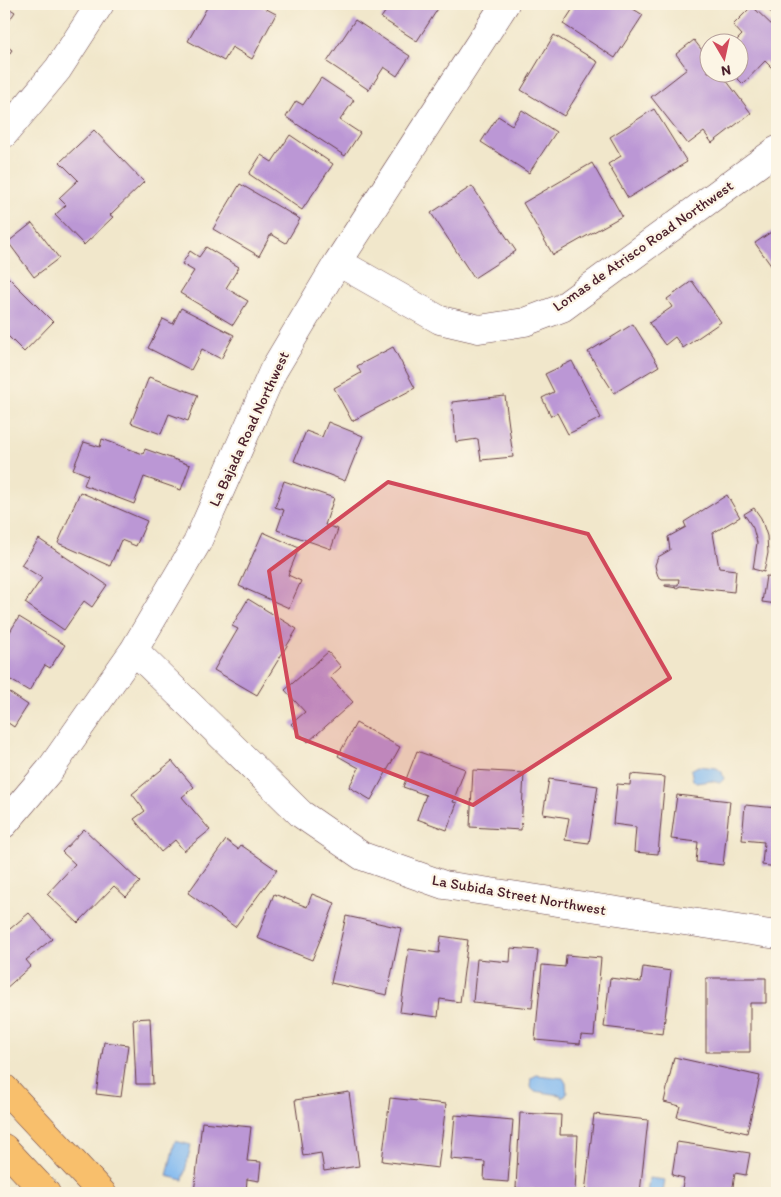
<svg xmlns="http://www.w3.org/2000/svg" width="781" height="1197" viewBox="0 0 781 1197" font-family="Itim,sans-serif">
<rect width="100%" height="100%" fill="#fcf5e5"/>
<filter id="ink" filterUnits="userSpaceOnUse"><feTurbulence type="fractalNoise" baseFrequency=".02" numOctaves="2"/><feDisplacementMap in="SourceGraphic" scale="10" xChannelSelector="R" yChannelSelector="G"/><feConvolveMatrix kernelMatrix="1 2 1 2 8 2 1 2 1" color-interpolation-filters="sRGB"/></filter>
<filter id="wash" filterUnits="userSpaceOnUse"><feTurbulence type="fractalNoise" baseFrequency=".0096" numOctaves="4" result="noise"/><feDisplacementMap in="SourceGraphic" scale="20" xChannelSelector="R" yChannelSelector="G"/><feGaussianBlur stdDeviation="1.12" result="paint"/><feColorMatrix in="noise" values="0 0 0 0 0 0 0 0 0 0 0 0 0 0 0 0 0 1.4 0 .05"/><feComposite in="paint" operator="in"/></filter>
<g filter="url(#wash)">
<rect width="100%" height="100%" fill="#f1e7cb"/>
<path fill="#7fb8f0" stroke="#646c8e" d="M 698,766 L 717,768 L 722,772 L 724,779 L 720,783 L 711,781 L 696,783 L 693,780 L 691,770 Z
M 537,1075 L 563,1078 L 566,1083 L 567,1094 L 562,1098 L 561,1095 L 534,1091 L 530,1087 L 531,1078 Z
M 175,1141 L 191,1145 L 183,1180 L 167,1176 Z
M 649,1178 L 665,1180 L 663,1193 L 647,1193 Z"/>
<g id="blocks">
<path fill="#bb97d5" d="M 209,4 L 257,4 L 276,14 L 252,59 L 232,47 L 224,61 L 188,41 Z
M 388,4 L 441,4 L 417,41 L 381,18 L 390,5 Z
M 576,4 L 625,4 L 643,15 L 615,58 L 563,24 Z
M 759,4 L 777,4 L 777,16 Z
M 4,5 L 15,12 L 4,28 Z
M 752,6 L 777,30 L 777,73 L 765,61 L 743,84 L 731,72 L 738,72 L 738,42 L 735,42 L 742,35 L 733,25 Z
M 355,20 L 410,56 L 397,76 L 384,67 L 369,90 L 327,62 Z
M 554,35 L 598,62 L 564,116 L 521,90 Z
M 694,40 L 708,58 L 708,72 L 720,72 L 751,113 L 712,143 L 704,132 L 688,144 L 651,97 L 687,69 L 676,54 Z
M 4,44 L 12,50 L 4,61 Z
M 321,78 L 354,100 L 340,120 L 360,133 L 345,156 L 286,117 L 296,101 L 303,105 Z
M 654,109 L 687,162 L 628,198 L 608,164 L 621,156 L 610,137 Z
M 522,110 L 556,132 L 529,173 L 481,142 L 498,116 L 512,125 Z
M 94,130 L 144,182 L 110,215 L 113,217 L 84,245 L 55,215 L 66,205 L 59,198 L 78,180 L 60,162 Z
M 290,135 L 333,164 L 302,210 L 249,174 L 261,155 L 272,162 Z
M 592,163 L 622,216 L 553,255 L 523,203 Z
M 240,184 L 300,219 L 286,243 L 271,234 L 259,256 L 213,229 Z
M 472,186 L 516,251 L 474,278 L 431,213 Z
M 32,223 L 59,258 L 34,277 L 8,242 Z
M 777,228 L 777,274 L 755,243 Z
M 206,247 L 239,267 L 226,288 L 248,301 L 233,325 L 180,293 L 194,271 L 182,264 L 190,251 L 199,257 Z
M 4,273 L 53,322 L 24,352 L 4,332 Z
M 692,281 L 721,322 L 683,348 L 675,337 L 665,345 L 649,323 L 672,307 L 667,299 Z
M 181,308 L 234,335 L 221,359 L 202,349 L 191,370 L 148,348 L 163,319 L 173,324 Z
M 633,324 L 659,366 L 614,393 L 588,352 Z
M 393,347 L 415,388 L 352,421 L 334,388 L 361,373 L 357,366 Z
M 572,361 L 601,418 L 568,434 L 557,413 L 551,416 L 542,398 L 554,392 L 545,374 Z
M 149,377 L 198,395 L 188,421 L 169,414 L 161,434 L 131,423 Z
M 505,396 L 513,457 L 481,460 L 478,439 L 456,442 L 452,402 Z
M 328,422 L 363,436 L 345,481 L 294,461 L 306,431 L 322,437 Z
M 102,439 L 143,454 L 145,449 L 190,465 L 181,490 L 144,477 L 134,504 L 84,485 L 88,475 L 73,469 L 84,442 L 100,447 Z
M 284,481 L 334,498 L 325,525 L 338,529 L 331,549 L 277,530 L 284,510 L 275,507 Z
M 80,492 L 147,521 L 136,546 L 121,540 L 110,566 L 58,543 Z
M 727,495 L 740,517 L 713,533 L 719,568 L 736,570 L 734,592 L 680,586 L 677,588 L 665,586 L 665,585 L 678,585 L 679,579 L 662,579 L 658,576 L 656,570 L 655,565 L 658,557 L 670,550 L 668,537 L 686,527 L 684,522 Z
M 754,508 L 761,518 L 767,536 L 768,553 L 764,572 L 753,569 L 757,543 L 753,528 L 744,514 Z
M 263,532 L 299,548 L 288,575 L 301,581 L 289,608 L 239,586 Z
M 39,539 L 107,585 L 92,607 L 84,601 L 64,630 L 25,603 L 42,578 L 21,565 Z
M 766,576 L 777,577 L 777,604 L 762,602 Z
M 248,599 L 297,629 L 257,695 L 214,670 L 238,629 L 232,626 Z
M 19,617 L 65,645 L 50,668 L 45,665 L 29,691 L 4,676 L 4,633 L 8,635 Z
M 328,652 L 341,667 L 330,677 L 353,702 L 308,742 L 291,724 L 305,712 L 285,690 Z
M 4,689 L 28,705 L 14,727 L 4,720 Z
M 356,723 L 400,747 L 371,800 L 349,787 L 359,768 L 338,756 Z
M 417,751 L 465,769 L 453,802 L 457,803 L 447,830 L 417,819 L 426,795 L 403,787 Z
M 172,761 L 194,787 L 182,797 L 210,830 L 184,851 L 175,840 L 161,852 L 134,819 L 145,811 L 132,794 Z
M 473,770 L 524,773 L 521,830 L 470,827 Z
M 631,774 L 665,777 L 658,854 L 634,852 L 636,827 L 613,824 L 617,784 L 630,785 Z
M 549,779 L 598,786 L 589,843 L 565,840 L 569,818 L 543,814 Z
M 677,795 L 730,801 L 723,865 L 696,862 L 698,842 L 671,839 Z
M 745,805 L 777,808 L 777,867 L 762,865 L 764,842 L 742,840 Z
M 84,829 L 140,882 L 126,897 L 114,886 L 78,923 L 47,894 L 75,864 L 62,852 Z
M 226,840 L 238,849 L 241,845 L 277,870 L 235,927 L 188,893 Z
M 274,894 L 307,907 L 312,894 L 335,903 L 312,960 L 257,938 Z
M 29,913 L 52,939 L 26,960 L 31,966 L 4,990 L 4,934 Z
M 346,916 L 401,928 L 387,995 L 331,983 Z
M 441,936 L 468,940 L 460,1002 L 440,999 L 438,1017 L 400,1012 L 409,949 L 439,953 Z
M 511,948 L 538,950 L 532,1008 L 473,1002 L 477,959 L 510,962 Z
M 566,955 L 601,958 L 594,1036 L 581,1035 L 580,1044 L 535,1040 L 542,965 L 565,967 Z
M 643,967 L 671,971 L 663,1034 L 604,1027 L 610,978 L 641,982 Z
M 706,978 L 766,978 L 766,1003 L 750,1003 L 750,1052 L 706,1052 Z
M 150,1018 L 153,1084 L 136,1084 L 133,1019 Z
M 104,1042 L 128,1045 L 121,1097 L 96,1094 Z
M 674,1057 L 760,1076 L 747,1133 L 677,1117 L 680,1106 L 664,1102 Z
M 349,1092 L 359,1166 L 324,1171 L 321,1153 L 303,1156 L 295,1100 Z
M 390,1098 L 446,1104 L 438,1168 L 382,1161 Z
M 520,1113 L 561,1115 L 560,1135 L 578,1135 L 575,1192 L 516,1188 Z
M 594,1114 L 648,1120 L 640,1193 L 585,1193 Z
M 455,1115 L 513,1120 L 508,1182 L 484,1180 L 485,1162 L 451,1159 Z
M 202,1122 L 251,1127 L 247,1161 L 261,1162 L 259,1181 L 247,1179 L 246,1193 L 194,1193 Z
M 677,1142 L 750,1153 L 746,1175 L 735,1173 L 732,1193 L 681,1193 L 684,1178 L 672,1175 Z"/>
</g>
</g>
<g filter="url(#ink)">
<use href="#blocks" fill-opacity="0" stroke="#633d43" stroke-width="1"/>
<g fill="none" stroke-linecap="round" stroke-linejoin="round">
<defs>
<path id="minor" d="M 4,134 L 58,69 L 100,4
M 338,262 L 440,320 L 479,329 L 525,322 L 562,308 L 777,150
M 134,650 L 301,814 L 362,856 L 444,885 L 777,935
M 4,824 L 49,771 L 134,650 L 197,543 L 273,371 L 338,262 L 505,4"/>
<path id="major" d="M 4,1088 L 102,1193
M 4,1148 L 46,1193"/>
</defs>
<use href="#minor" stroke="#633d43" stroke-width="29"/>
<use href="#major" stroke="#633d43" stroke-width="29"/>
<use href="#minor" stroke="#fff" stroke-width="28"/>
<use href="#major" stroke="#f8bf6c" stroke-width="28"/>
</g>
</g>
<path fill="#d1495b" fill-opacity="0.2" stroke="#d1495b" stroke-width="4" stroke-linejoin="round" d="M 388,482 L 588,534 L 670,678 L 473,805 L 297,737 L 269,571 Z"/>
<g text-anchor="middle" dominant-baseline="central" stroke-width="4.5" stroke-linejoin="round" paint-order="stroke">
<g font-size="15" fill="#4a1f2b" stroke="#fcf5e5">
<text transform="translate(643 246) rotate(-35)">Lomas de Atrisco Road Northwest</text>
<text transform="translate(249 429) rotate(-65)">La Bajada Road Northwest</text>
<text transform="translate(519 895) rotate(10)">La Subida Street Northwest</text>
</g>
</g>
<rect width="781" height="1197" fill="none" stroke="#fcf5e5" stroke-width="20"/>
<g transform="translate(724 58) rotate(171)"><circle r="24" fill="#fcf5e5" stroke="#b59f9b"/>
<path d="M0-4L9 19L0 12L-9 19Z" fill="#d1495b"/>
<text y="-8" font-size="14" font-weight="bold" text-anchor="middle" fill="#4a1f2b">N</text>
</g>
</svg>
